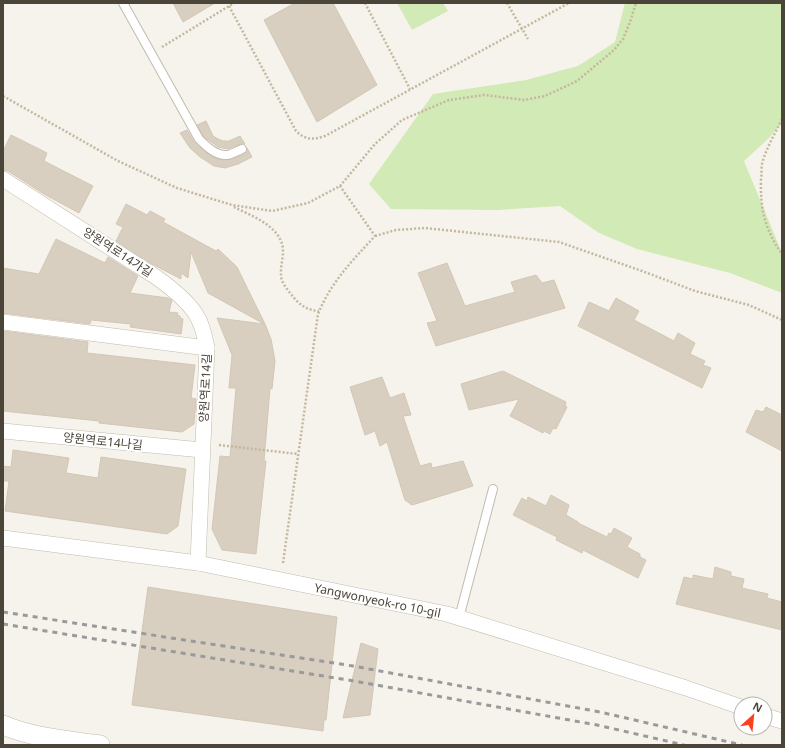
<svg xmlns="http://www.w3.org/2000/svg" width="785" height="748" viewBox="0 0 785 748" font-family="'Noto Sans','Noto Sans KR',sans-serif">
<rect width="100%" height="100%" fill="#f6f3ec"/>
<path fill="#d2eab5" d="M 397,3 L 443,3 L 448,11 L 412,30 Z
M 625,3 L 782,3 L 782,123 L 767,140 L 744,161 L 782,253 L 782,293 L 730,273 L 637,249 L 599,233 L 560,206 L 498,210 L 391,209 L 369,184 L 433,94 L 526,80 L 578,66 L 615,42 Z"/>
<path fill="#d8cfc1" stroke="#d3c7b4" d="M 173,3 L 215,3 L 183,22 Z
M 295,3 L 333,3 L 377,85 L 317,122 L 264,20 Z
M 206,121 L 213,136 L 218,139 L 223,141 L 229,141 L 240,136 L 245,144 L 240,144 L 228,149 L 218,147 L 203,136 L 197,125 Z
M 187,130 L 195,143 L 208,154 L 217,159 L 223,160 L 232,159 L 245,154 L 247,148 L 252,157 L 238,164 L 225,168 L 214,166 L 200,157 L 190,148 L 180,133 Z
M 11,135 L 47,153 L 44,161 L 93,186 L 79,213 L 44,194 L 8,171 L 3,170 L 3,151 Z
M 126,204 L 147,215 L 150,211 L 165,219 L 163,222 L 216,251 L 218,249 L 237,267 L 265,324 L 271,339 L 275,361 L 272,389 L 270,388 L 264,461 L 266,461 L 256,554 L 222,550 L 212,529 L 220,456 L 230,457 L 236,388 L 229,388 L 232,355 L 217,318 L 264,324 L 208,293 L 191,252 L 188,278 L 181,273 L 181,279 L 150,263 L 116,241 L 123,227 L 116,224 Z
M 56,239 L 105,263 L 108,257 L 138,276 L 130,293 L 168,298 L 172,300 L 169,312 L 178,313 L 177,315 L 180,316 L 180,318 L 183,319 L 181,334 L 130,327 L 131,324 L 91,320 L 90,324 L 3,313 L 3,268 L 39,274 Z
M 447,263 L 465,306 L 515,292 L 511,282 L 536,275 L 542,283 L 554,280 L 565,308 L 436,346 L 427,323 L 437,321 L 418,273 Z
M 616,298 L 639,311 L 634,320 L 674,341 L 678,333 L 695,343 L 690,354 L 705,361 L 703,365 L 711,368 L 702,388 L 578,326 L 589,302 L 609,311 Z
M 3,331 L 88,342 L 87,353 L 195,365 L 191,398 L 196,399 L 194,424 L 182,432 L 99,423 L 99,421 L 3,411 Z
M 503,371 L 566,402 L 565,406 L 567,407 L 556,429 L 553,428 L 550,434 L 544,431 L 543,433 L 510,416 L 519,399 L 469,410 L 461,384 Z
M 382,377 L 390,398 L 404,393 L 411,415 L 403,416 L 420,466 L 431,463 L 432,468 L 463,461 L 473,486 L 412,505 L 405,500 L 387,442 L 380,446 L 375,431 L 365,435 L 350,387 Z
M 766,407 L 782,415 L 782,451 L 746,432 L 756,410 L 763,412 Z
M 13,450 L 69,458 L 66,473 L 98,478 L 101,457 L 186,469 L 178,526 L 167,534 L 5,511 L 9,481 L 3,481 L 3,466 L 11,467 Z
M 551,495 L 569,505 L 566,515 L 578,522 L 578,523 L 607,537 L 609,533 L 611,534 L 614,528 L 632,538 L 627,547 L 640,554 L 640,557 L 646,560 L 638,578 L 583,550 L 582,553 L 556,540 L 557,537 L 513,515 L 522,498 L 527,501 L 528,497 L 546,506 Z
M 715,567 L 731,572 L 731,576 L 744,579 L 742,588 L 768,594 L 767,598 L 782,602 L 782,630 L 676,604 L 684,577 L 693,579 L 693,575 L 713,579 Z
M 148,587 L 337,617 L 326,720 L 324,720 L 323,731 L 132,705 Z
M 361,643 L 378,649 L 370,715 L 343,718 Z"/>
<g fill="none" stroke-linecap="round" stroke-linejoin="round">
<defs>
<path id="service" d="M 123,3 L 199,139 C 206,146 216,156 227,155 C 231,155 237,151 242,149
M 459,618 L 493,489"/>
<g id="minor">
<path d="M 3,179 L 156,277 C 170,287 190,302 198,318 C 203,327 205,338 207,348 L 198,563"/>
<path d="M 3,322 L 207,348"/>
<path d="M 3,431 L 202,450"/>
<path id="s1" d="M 3,538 L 198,563 L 447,614 L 686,688 L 741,707"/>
<path d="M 765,716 L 782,721"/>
</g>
<path id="tertiary" d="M 3,725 C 33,738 67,740 100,745"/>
</defs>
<use href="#service" stroke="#c2bbae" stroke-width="10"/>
<use href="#minor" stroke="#c2bbae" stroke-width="16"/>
<use href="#tertiary" stroke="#c2bbae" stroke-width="20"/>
<path stroke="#c4b79f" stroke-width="2.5" stroke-dasharray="2 2" stroke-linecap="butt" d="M 365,3 L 410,89
M 507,3 L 528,39
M 229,6 L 296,131 C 305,140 313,140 325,136 L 569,3
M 162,47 L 234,3
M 3,96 L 118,161 L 177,188 L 232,205 L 272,211 L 308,203 L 340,186 L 375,144 L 402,120 L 449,100 L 484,95 L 524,100 L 545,96 L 577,81 L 614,50 L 623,39 L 630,22 L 636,3
M 782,119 C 775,134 766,148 762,164 C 761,169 762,174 761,179 C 760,209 765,230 782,254
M 234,207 C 250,215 274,224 281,241 C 286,252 280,264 281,275 C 281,280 284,285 287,289 C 296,301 303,310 319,311
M 375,236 L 396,230 L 425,228 L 559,242 L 642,271 L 695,291 L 749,305 L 782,320
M 219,445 L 298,454
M 283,563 L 318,314 C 331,282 352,261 375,236 L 340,186"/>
<use href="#service" stroke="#fff" stroke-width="8"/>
<use href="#minor" stroke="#fff" stroke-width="15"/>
<use href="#tertiary" stroke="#fff" stroke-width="19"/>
<path stroke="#9a9a9a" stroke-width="3" stroke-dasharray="5 5" stroke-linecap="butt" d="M 3,612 L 353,666 L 600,712 L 742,745
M 3,624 L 354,681 L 597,725 L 684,745"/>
</g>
<g text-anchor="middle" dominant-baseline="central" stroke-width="4" stroke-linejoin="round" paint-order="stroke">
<g font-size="12" fill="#4b4439" stroke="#fff">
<text transform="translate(118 252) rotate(33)">양원역로14가길</text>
<text transform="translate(205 388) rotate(-87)">양원역로14길</text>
<text transform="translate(103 441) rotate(6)">양원역로14나길</text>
<text stroke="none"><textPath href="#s1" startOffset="380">Yangwonyeok-ro 10-gil</textPath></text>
</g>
</g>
<rect width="785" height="748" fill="none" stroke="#4b4439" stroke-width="8"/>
<g transform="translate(753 716) rotate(27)"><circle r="19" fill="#ffffff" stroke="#b7b4b0"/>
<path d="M0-3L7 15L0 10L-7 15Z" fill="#fc3f1d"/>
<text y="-6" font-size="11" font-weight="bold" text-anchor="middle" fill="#4b4439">N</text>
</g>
</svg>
